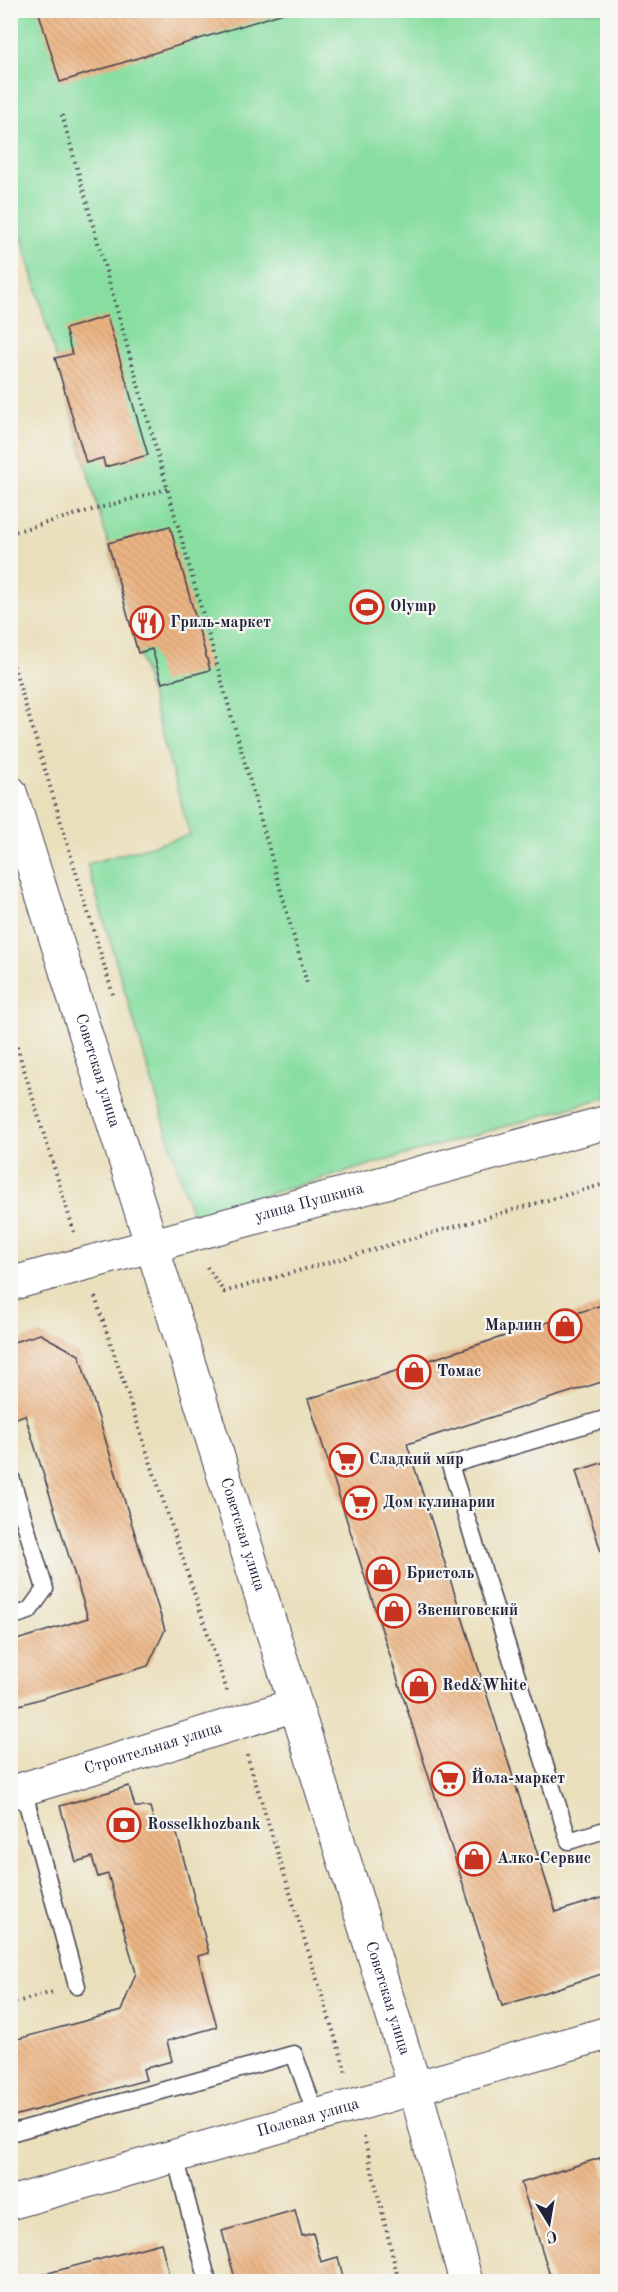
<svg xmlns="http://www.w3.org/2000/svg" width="618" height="2292" viewBox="0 0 618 2292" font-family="'Old Standard TT',serif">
<defs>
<pattern id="building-back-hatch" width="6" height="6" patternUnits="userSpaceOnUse" patternTransform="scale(1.5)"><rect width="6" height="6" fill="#ebb482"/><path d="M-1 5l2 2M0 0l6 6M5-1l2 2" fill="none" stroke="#c99a71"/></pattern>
</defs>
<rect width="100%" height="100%" fill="#f6f6f2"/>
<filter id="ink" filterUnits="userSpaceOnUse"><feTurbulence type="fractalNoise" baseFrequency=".0167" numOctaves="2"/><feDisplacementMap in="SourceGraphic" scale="12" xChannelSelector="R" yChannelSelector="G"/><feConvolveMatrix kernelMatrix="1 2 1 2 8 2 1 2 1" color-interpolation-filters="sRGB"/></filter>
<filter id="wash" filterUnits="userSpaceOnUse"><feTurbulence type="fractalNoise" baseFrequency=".008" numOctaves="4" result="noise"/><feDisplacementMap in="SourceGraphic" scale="24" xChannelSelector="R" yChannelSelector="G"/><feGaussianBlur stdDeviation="1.35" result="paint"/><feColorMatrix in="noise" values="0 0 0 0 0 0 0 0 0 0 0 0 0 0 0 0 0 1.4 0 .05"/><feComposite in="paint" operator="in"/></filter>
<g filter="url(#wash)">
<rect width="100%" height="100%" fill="#eadfbb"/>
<path fill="#88dea1" stroke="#55806e" stroke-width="1.5" d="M 11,11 L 607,11 L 607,1097 L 192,1216 L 87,864 L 190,835 L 11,198 Z"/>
<g id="blocks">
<path fill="url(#building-back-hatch)" d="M 38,10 L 290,10 L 290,11 L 60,82 Z
M 107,316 L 148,455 L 105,467 L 103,458 L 86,463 L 55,358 L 72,354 L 65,329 Z
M 170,526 L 210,670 L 162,683 L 152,649 L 138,653 L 108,543 Z
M 608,1303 L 608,1380 L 407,1444 L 556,1912 L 608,1896 L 608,1972 L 502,2006 L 308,1399 Z
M 40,1334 L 79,1355 L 165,1630 L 148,1666 L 10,1708 L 10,1642 L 88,1618 L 25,1415 L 10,1420 L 10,1343 Z
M 608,1461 L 608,1571 L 607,1571 L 576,1471 Z
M 129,1786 L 135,1807 L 150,1807 L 156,1828 L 174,1823 L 209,1953 L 198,1956 L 217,2027 L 167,2041 L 172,2061 L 143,2069 L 146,2080 L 10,2117 L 10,2041 L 121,2011 L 136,1973 L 108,1874 L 98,1877 L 92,1857 L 76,1862 L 60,1806 Z
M 600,2158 L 608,2182 L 608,2282 L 552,2282 L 521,2183 Z
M 295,2210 L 302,2236 L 313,2233 L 321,2262 L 338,2257 L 344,2282 L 236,2282 L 222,2231 Z
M 161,2243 L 171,2282 L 18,2282 L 18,2281 Z"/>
</g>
</g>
<g filter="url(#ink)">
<use href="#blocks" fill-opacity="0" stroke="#403e4e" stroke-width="1.5"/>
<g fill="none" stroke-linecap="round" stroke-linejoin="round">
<defs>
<path id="lane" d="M 608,1418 L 450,1465 L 569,1841 L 608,1829
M 10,1474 L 45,1589 L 29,1611 L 10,1617
M 23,1789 L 77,1986
M 10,2133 L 294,2054 L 316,2115
M 175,2156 L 208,2282"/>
<g id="street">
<path id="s1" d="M 10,1284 L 608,1122"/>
<path id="s2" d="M 10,1793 L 295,1705"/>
<path id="s3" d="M 10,2203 L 608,2033"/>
</g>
<g id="secondary">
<path id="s4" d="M 10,792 L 415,2087 L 466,2282"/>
</g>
</defs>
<use href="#lane" stroke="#403e4e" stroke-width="19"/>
<use href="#street" stroke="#403e4e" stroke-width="35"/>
<use href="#secondary" stroke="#403e4e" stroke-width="35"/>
<path stroke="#403e4e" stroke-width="4" stroke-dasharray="1.5 4.5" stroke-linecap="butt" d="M 62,115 L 308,987
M 10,533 L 167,489
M 10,654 L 114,998
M 10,1024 L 74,1232
M 207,1267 L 224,1292 L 608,1183
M 95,1297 L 227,1691
M 247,1755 L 346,2072
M 10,2004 L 53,1992
M 364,2137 L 399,2282"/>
<use href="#lane" stroke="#fff" stroke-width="16"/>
<use href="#street" stroke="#fff" stroke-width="33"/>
<use href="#secondary" stroke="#fff" stroke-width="33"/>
</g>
</g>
<defs>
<symbol id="stadium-ring" viewBox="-11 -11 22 22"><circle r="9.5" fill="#f6f6f2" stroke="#c8321e" stroke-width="1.5"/><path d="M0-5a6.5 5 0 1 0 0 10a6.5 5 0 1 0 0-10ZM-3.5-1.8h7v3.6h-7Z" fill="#c8321e"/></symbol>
<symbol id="restaurant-ring" viewBox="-11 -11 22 22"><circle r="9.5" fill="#f6f6f2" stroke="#c8321e" stroke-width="1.5"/><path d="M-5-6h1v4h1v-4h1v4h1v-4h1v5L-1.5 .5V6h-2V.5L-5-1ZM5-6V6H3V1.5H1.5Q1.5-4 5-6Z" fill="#c8321e"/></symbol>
<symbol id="shop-ring" viewBox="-11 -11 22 22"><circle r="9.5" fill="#f6f6f2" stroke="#c8321e" stroke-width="1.5"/><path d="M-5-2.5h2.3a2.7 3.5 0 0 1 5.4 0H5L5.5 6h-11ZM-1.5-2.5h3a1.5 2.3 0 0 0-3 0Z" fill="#c8321e"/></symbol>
<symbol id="supermarket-ring" viewBox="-11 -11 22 22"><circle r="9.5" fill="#f6f6f2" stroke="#c8321e" stroke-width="1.5"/><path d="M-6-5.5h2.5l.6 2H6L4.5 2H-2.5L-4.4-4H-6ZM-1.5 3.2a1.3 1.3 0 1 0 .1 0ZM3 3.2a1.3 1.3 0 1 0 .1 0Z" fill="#c8321e"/></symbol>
<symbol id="bank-ring" viewBox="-11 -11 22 22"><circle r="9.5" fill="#f6f6f2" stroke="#c8321e" stroke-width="1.5"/><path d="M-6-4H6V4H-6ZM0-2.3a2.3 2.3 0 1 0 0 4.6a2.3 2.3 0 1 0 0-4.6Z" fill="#c8321e"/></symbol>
</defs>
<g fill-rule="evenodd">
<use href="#stadium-ring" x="348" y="588" width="38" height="38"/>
<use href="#restaurant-ring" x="128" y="604" width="38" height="38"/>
<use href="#shop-ring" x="546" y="1307" width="38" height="38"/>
<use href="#shop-ring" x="395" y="1353" width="38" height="38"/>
<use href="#supermarket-ring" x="327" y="1441" width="38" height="38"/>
<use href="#supermarket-ring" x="341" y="1484" width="38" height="38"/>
<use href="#shop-ring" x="364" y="1555" width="38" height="38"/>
<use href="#shop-ring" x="375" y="1592" width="38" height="38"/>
<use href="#shop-ring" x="400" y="1667" width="38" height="38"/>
<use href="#supermarket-ring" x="429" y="1760" width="38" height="38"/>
<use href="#bank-ring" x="105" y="1806" width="38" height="38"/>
<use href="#shop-ring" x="455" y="1840" width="38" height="38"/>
</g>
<g text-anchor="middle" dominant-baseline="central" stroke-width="4.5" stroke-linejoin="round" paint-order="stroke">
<g font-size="16" font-weight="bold" fill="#22223b" stroke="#f6f6f2" text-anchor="start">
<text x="390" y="607">Olymp</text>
<text x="170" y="623">Гриль-маркет</text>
<text x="542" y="1326" text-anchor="end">Марлин</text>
<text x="437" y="1372">Томас</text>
<text x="369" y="1460">Сладкий мир</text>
<text x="383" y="1503">Дом кулинарии</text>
<text x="406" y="1574">Бристоль</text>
<text x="417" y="1611">Звениговский</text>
<text x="442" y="1686">Red&amp;White</text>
<text x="471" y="1779">Йола-маркет</text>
<text x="147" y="1825">Rosselkhozbank</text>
<text x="497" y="1859">Алко-Сервис</text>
</g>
<g font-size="16" fill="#22223b" stroke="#f6f6f2">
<text stroke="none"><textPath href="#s4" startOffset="292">Советская улица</textPath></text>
<text stroke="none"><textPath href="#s1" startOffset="310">улица Пушкина</textPath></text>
<text stroke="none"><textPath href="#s4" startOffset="778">Советская улица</textPath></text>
<text stroke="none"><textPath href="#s2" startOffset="150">Строительная улица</textPath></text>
<text stroke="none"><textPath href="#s4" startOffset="1264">Советская улица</textPath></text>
<text stroke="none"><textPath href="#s3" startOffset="310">Полевая улица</textPath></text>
</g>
</g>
<rect width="618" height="2292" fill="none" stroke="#f6f6f2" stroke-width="36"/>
<g transform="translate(549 2223) rotate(169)" stroke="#f6f6f2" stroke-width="4.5" paint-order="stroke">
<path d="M0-4.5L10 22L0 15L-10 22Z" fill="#22223b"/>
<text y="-9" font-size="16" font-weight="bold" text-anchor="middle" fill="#22223b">С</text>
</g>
</svg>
